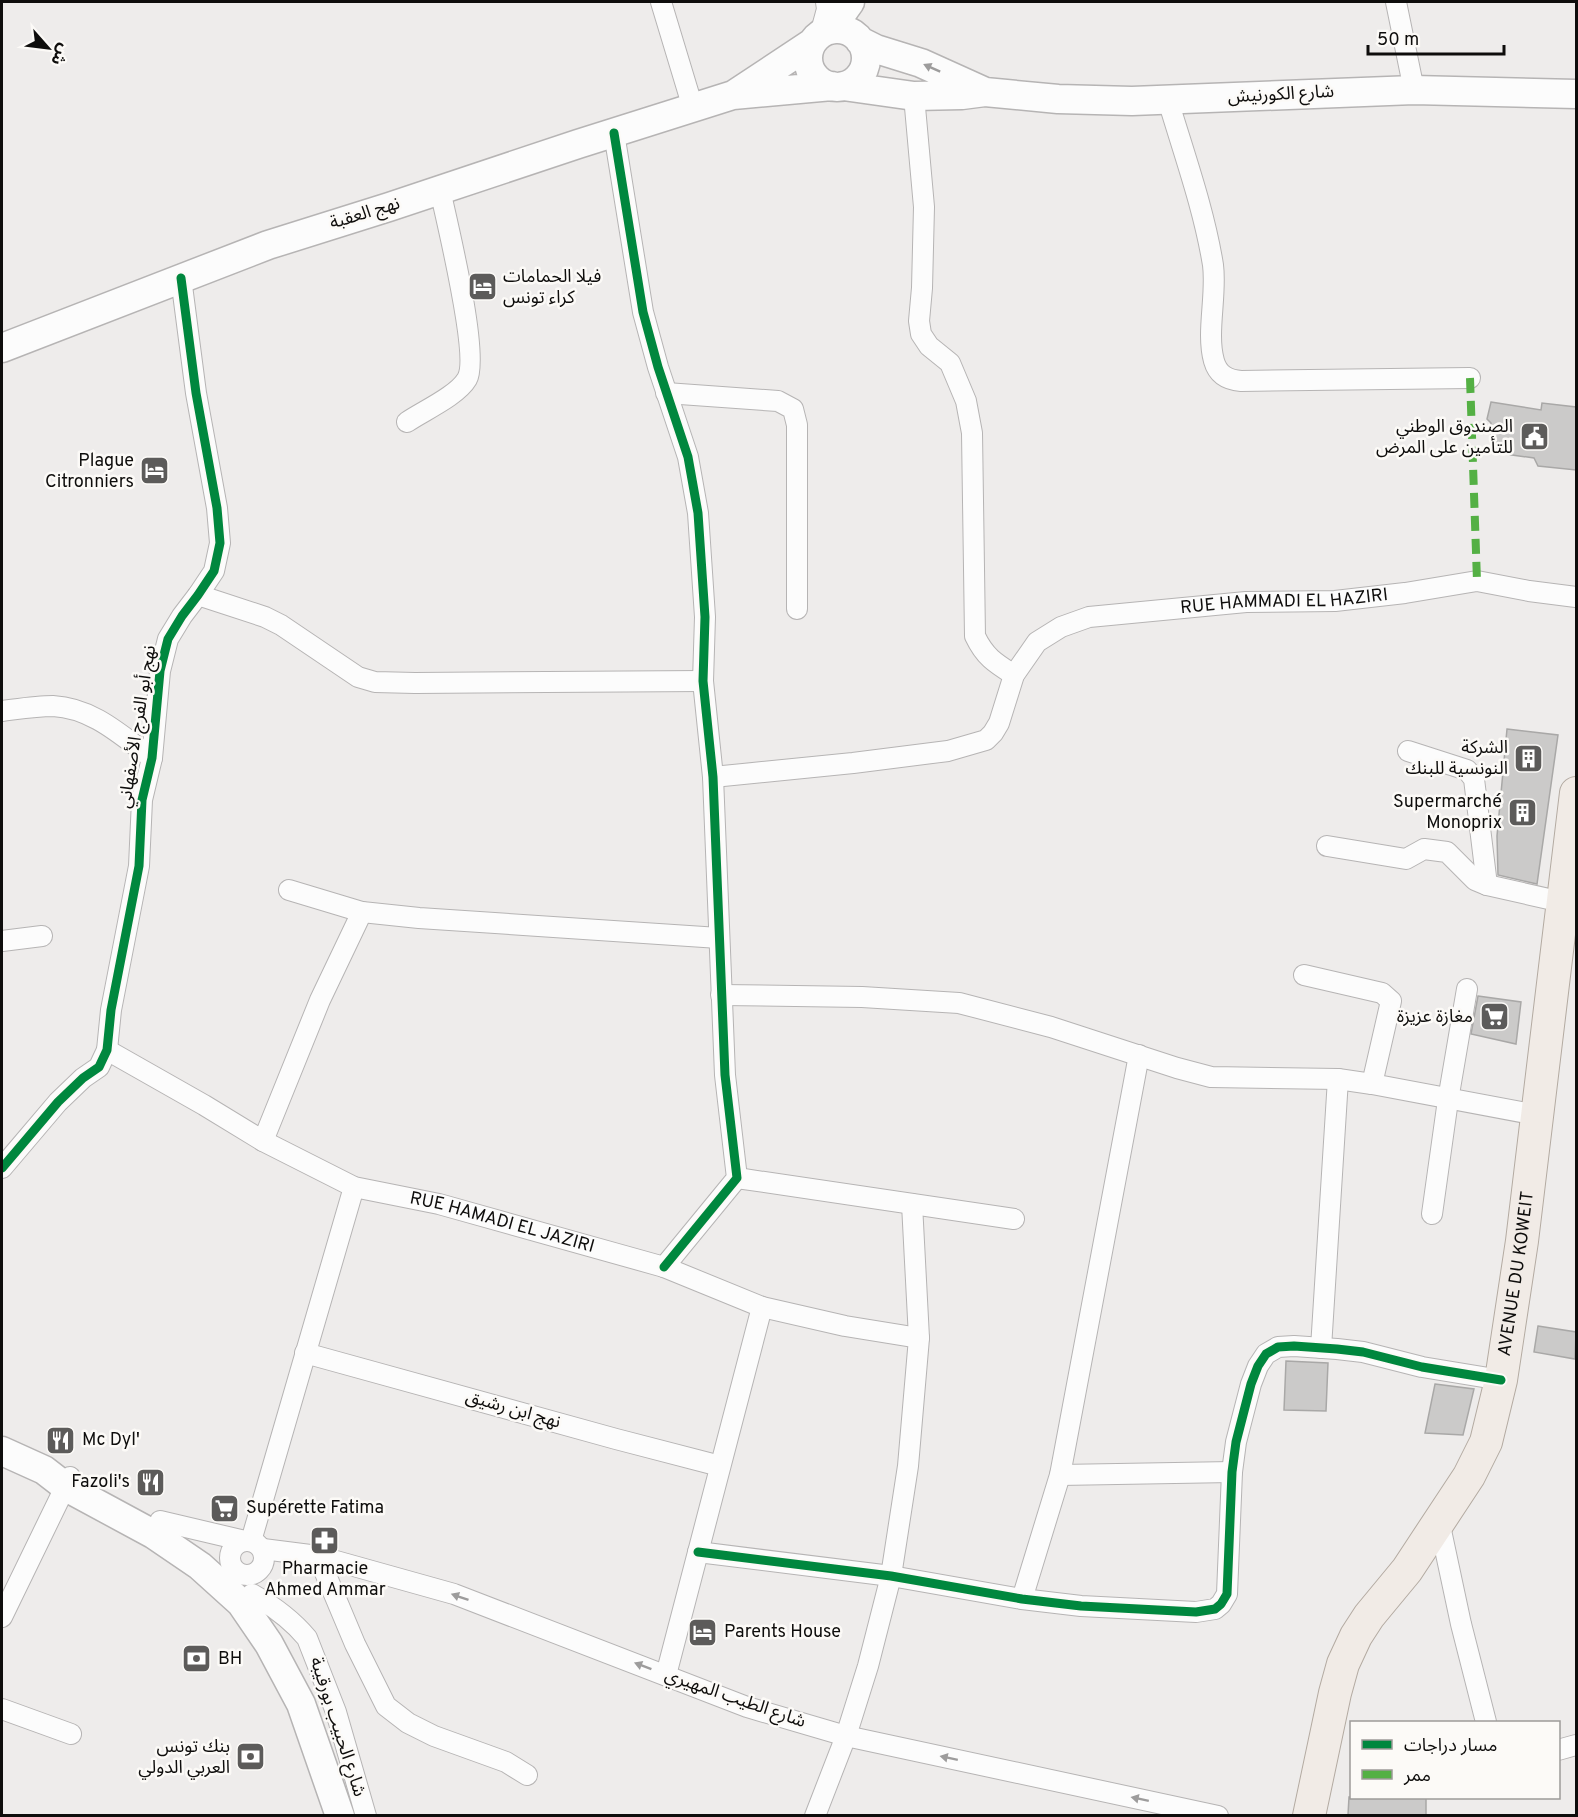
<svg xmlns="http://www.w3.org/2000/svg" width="1578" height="1817" viewBox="0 0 1578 1817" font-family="Overpass,'Noto Sans Arabic',sans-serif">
<rect width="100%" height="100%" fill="#eeeceb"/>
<path fill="#cbcac9" stroke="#a9a8a7" stroke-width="1.5" d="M 1491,402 L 1541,410 L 1542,403 L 1576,407 L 1576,470 L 1538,466 L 1534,458 L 1491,452 L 1491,423 L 1487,419 Z
M 1507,729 L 1558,735 L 1537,884 L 1498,875 L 1497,836 Z
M 1478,996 L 1521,1002 L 1516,1044 L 1471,1034 Z
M 1538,1326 L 1576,1332 L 1575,1359 L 1534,1352 Z
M 1286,1361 L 1328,1363 L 1326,1411 L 1284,1410 Z
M 1435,1384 L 1474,1389 L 1463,1435 L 1425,1433 Z
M 1349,1797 L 1426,1797 L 1426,1815 L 1348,1815 Z"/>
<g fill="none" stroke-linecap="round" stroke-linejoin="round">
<defs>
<g id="street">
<path d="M 661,2 L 693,108"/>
<path d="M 1396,2 L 1414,90"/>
<path d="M 820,35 L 827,9 L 826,2"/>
<path d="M 914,96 L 924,207 L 922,288 L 919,321 L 921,334 L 929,346 L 950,363 L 966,401 L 972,433 L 975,636 C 985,657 995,663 1014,675"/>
<path d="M 1168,100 C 1184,154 1204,209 1213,265 C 1217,295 1206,333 1214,361 C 1218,375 1228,380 1241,381 L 1470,378"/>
<path d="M 614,133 L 643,312 L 658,367 L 688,457 L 698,513 L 705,617 L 703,681 L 713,777 L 725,1075 L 737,1178 L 664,1267"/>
<path d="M 666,393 L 778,401 L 793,409 L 797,425 L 797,609"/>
<path d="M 407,422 C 423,411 457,396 467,379 C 480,357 447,222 440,190"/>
<path d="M 198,595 L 265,617 L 281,625 L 358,677 L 375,682 L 415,683 L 703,681"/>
<path d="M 2,711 C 18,709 36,706 53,706 C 93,708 122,736 152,758"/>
<path d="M 1408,751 L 1467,770 L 1474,779 L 1487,885"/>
<path id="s1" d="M 713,777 L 853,763 L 948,751 L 986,740 L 993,733 L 999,723 L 1014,675 L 1037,642 L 1061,627 L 1089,617 L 1246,602 L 1335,601 L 1405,593 L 1477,581 L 1529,591 L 1576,597"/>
<path d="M 1327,846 L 1406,859 L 1424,849 L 1447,852 L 1475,880 L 1487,885 L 1562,902"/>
<path d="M 289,890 L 362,912 L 419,918 L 719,938"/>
<path d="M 2,941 L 42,936"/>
<path d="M 1304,975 L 1382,993 L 1391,1001 L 1372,1084"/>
<path d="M 721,995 L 862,997 L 959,1003 L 1051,1027 L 1177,1068 L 1211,1077 L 1338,1079 L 1372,1084 L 1537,1115"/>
<path id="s2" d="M 107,1050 L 204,1105 L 263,1141 L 354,1187 L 439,1204 L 664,1267 L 762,1307 L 845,1326 L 919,1338"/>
<path d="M 263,1141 L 320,1000 L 362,912"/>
<path d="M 2,1168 L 58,1102 L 83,1078 L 99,1067 L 107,1050 L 111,1010 L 139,866 L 142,800 L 152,758 L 160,671 L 168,639 L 182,616 L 198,595 L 214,571 L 220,543 L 217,508 L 196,393 L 181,278"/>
<path d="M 737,1178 L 1014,1219"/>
<path d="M 1432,1214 L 1448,1100 L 1467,989"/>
<path d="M 1321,1348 L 1338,1079"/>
<path d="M 305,1353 L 616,1439 L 720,1466"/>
<path d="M 1060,1475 L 1232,1472"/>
<path d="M 160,1521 L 245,1541"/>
<path d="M 1439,1521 L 1461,1624 L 1486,1722"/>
<circle cx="247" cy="1558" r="17"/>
<path d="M 251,1541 L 354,1187"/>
<path d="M 263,1549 L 318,1556 L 454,1594 L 747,1707 L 846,1736 L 1218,1816"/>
<path d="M 698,1552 L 891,1576 L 1022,1599 L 1081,1606 L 1196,1612 L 1215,1609 L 1221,1604 L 1227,1594 L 1232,1472 L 1236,1442 L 1251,1384 L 1258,1366 L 1266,1354 L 1278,1347 L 1294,1346 L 1337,1349 L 1363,1352 L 1422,1367 L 1501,1380"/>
<path d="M 318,1556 L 355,1644 L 386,1706 L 408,1723 L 434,1736 L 506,1762 L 527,1775"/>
<path d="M 252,1594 C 273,1606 292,1620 307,1638 L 336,1712 L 366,1816"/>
<path d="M 1022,1599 L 1060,1475 L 1139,1055"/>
<path d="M 2,1617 L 70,1477"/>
<path d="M 666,1675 L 762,1307"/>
<path d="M 2,1709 L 71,1734"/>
<path d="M 1558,1750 L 1576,1745"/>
<path d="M 815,1816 L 846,1736 L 868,1666 L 891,1576 L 908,1466 L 919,1338 L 912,1204"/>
</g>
<path id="secondary" d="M808 58a29 29 0 1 1 58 0a29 29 0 1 1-58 0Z
M 830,30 L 850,2
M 860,41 L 876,49 L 921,63 L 983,91
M 843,86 L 914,96 L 962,95 L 985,92 L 1058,99 L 1132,101 L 1414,90 L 1576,94
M 735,94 L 812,43
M 2,348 L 268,245 L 389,207 L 578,144 L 733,95 L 832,86
M 2,1451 L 44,1470 L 66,1487 L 153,1534 L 200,1566 L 241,1603 L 269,1644 L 301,1704 L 340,1816"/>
<g id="primary">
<path id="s3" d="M 1309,1816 L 1335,1693 L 1343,1664 L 1356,1636 L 1369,1616 L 1407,1570 L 1469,1476 L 1486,1442 L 1501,1380 L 1522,1241 L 1576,793"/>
</g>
</defs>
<use href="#street" stroke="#b6b4b4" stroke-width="22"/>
<use href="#secondary" stroke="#b6b4b4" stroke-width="31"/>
<use href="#primary" stroke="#b3aaa1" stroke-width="34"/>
<use href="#street" stroke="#fcfcfc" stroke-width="20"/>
<use href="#secondary" stroke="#fcfcfc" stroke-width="28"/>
<use href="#primary" stroke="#f1ebe6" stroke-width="32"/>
<path stroke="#54b044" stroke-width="8" stroke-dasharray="15 8" stroke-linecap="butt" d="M 1470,378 L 1477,581"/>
<defs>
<path id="cycleway" d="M 614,133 L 643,312 L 658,367 L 688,457 L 698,513 L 705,617 L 703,681 L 713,777 L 725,1075 L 737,1178 L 664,1267
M 2,1168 L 58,1102 L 83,1078 L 99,1067 L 107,1050 L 111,1010 L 139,866 L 142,800 L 152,758 L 160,671 L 168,639 L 182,616 L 198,595 L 214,571 L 220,543 L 217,508 L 196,393 L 181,278
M 698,1552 L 891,1576 L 1022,1599 L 1081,1606 L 1196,1612 L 1215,1609 L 1221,1604 L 1227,1594 L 1232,1472 L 1236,1442 L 1251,1384 L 1258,1366 L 1266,1354 L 1278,1347 L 1294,1346 L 1337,1349 L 1363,1352 L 1422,1367 L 1501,1380"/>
</defs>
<use href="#cycleway" stroke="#fcfaf7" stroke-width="13"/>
<use href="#cycleway" stroke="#00873e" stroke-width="9"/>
</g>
<defs><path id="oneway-solid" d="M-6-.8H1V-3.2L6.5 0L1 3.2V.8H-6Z" transform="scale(1.5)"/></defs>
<g fill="#9d9c9c">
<use href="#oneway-solid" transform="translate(932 68) rotate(-156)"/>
<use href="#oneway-solid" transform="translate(460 1597) rotate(-161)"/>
<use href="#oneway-solid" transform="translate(643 1666) rotate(-159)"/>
<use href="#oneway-solid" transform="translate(949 1758) rotate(-168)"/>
<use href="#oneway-solid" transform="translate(1140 1799) rotate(-168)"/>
</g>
<defs>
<symbol id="hotel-square" viewBox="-11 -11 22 22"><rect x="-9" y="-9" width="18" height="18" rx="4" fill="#5c5b5a" stroke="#fcfaf7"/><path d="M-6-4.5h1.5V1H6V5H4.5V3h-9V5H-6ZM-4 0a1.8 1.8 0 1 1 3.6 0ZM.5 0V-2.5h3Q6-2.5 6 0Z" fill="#fff"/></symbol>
<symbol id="civic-square" viewBox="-11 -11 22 22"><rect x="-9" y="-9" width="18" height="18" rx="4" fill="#5c5b5a" stroke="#fcfaf7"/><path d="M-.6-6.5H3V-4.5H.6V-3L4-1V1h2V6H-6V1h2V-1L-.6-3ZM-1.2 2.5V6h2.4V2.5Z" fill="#fff"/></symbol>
<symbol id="building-square" viewBox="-11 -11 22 22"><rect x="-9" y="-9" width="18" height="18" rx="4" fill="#5c5b5a" stroke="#fcfaf7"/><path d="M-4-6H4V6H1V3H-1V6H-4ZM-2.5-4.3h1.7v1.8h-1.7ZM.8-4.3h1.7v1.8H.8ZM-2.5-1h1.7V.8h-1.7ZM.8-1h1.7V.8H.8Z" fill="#fff"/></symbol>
<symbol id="supermarket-square" viewBox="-11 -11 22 22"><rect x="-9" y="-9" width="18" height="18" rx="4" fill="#5c5b5a" stroke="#fcfaf7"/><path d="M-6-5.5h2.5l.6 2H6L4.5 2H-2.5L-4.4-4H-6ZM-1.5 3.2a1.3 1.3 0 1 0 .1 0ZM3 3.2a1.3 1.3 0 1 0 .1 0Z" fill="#fff"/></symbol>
<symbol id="restaurant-square" viewBox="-11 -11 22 22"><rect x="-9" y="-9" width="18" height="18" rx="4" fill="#5c5b5a" stroke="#fcfaf7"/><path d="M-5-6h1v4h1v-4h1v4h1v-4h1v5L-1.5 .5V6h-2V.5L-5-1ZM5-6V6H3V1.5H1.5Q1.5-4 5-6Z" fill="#fff"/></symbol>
<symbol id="pharmacy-square" viewBox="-11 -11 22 22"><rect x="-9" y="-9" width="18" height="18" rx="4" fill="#5c5b5a" stroke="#fcfaf7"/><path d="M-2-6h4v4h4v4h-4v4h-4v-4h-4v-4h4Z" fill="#fff"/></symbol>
<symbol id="bank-square" viewBox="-11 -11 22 22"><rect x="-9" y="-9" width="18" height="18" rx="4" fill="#5c5b5a" stroke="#fcfaf7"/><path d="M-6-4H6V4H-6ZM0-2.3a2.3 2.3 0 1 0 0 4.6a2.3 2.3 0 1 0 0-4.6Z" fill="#fff"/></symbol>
</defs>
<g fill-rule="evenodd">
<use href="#hotel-square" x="466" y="270" width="33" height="33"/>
<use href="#civic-square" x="1518" y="420" width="33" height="33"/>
<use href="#hotel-square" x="138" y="454" width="33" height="33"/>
<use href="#building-square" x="1512" y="742" width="33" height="33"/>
<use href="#building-square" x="1506" y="796" width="33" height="33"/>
<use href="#supermarket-square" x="1478" y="1000" width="33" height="33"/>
<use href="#restaurant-square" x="44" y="1424" width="33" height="33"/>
<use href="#restaurant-square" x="134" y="1466" width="33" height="33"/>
<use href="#supermarket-square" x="208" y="1492" width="33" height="33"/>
<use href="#pharmacy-square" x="308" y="1524" width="33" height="33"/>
<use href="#hotel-square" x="686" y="1616" width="33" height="33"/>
<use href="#bank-square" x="180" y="1642" width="33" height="33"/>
<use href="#bank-square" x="234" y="1740" width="33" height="33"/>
</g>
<g text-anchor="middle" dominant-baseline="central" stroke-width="5" stroke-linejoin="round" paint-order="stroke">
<g font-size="18" fill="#0e0d0c" stroke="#fcfaf7">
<text transform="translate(1281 95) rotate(-3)">شارع الكورنيش</text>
<text transform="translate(365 214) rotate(-17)">نهج العقبة</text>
<text stroke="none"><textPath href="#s1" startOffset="642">RUE HAMMADI EL HAZIRI</textPath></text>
<text transform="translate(138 727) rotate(-81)">نهج أبو الفرج الأصفهاني</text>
<text stroke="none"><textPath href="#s2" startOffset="435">RUE HAMADI EL JAZIRI</textPath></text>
<text stroke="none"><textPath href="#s3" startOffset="592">AVENUE DU KOWEIT</textPath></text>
<text transform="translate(513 1410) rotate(16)">نهج ابن رشيق</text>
<text transform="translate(735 1699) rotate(19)">شارع الطيب المهيري</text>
<text transform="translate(337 1727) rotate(72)">شارع الحبيب بورقيبة</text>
</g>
<g font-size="18" fill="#0e0d0c" stroke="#fcfaf7" text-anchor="end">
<text x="503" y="277" text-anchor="start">فيلا الحمامات<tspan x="503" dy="21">كراء تونس</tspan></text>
<text x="1513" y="427">الصندوق الوطني<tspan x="1513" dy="21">للتأمين على المرض</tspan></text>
<text x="134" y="461">Plague<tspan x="134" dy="21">Citronniers</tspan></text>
<text x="1508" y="748">الشركة<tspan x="1508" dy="21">النونسية للبنك</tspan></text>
<text x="1502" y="802">Supermarché<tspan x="1502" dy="21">Monoprix</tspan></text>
<text x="1473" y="1017">مغازة عزيزة</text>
<text x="82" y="1440" text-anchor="start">Mc Dyl'</text>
<text x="130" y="1482">Fazoli's</text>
<text x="246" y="1508" text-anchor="start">Supérette Fatima</text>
<text x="325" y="1569" text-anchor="middle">Pharmacie<tspan x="325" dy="21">Ahmed Ammar</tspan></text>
<text x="724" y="1632" text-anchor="start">Parents House</text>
<text x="218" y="1659" text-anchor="start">BH</text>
<text x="230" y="1747">بنك تونس<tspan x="230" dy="21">العربي الدولي</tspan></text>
</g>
</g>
<rect width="1578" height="1817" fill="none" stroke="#0e0d0c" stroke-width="6"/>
<rect x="1350" y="1721" width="210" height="78" fill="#fcfaf7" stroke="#9d9b99" stroke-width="1.5"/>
<rect x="1362" y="1740" width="30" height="9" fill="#00873e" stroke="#9d9b99" stroke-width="1.5"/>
<text x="1404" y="1751" font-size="18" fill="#0e0d0c">مسار دراجات</text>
<rect x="1362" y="1770" width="30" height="9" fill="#54b044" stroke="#9d9b99" stroke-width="1.5"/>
<text x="1404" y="1781" font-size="18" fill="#0e0d0c">ممر</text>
<g transform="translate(48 48) rotate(118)" stroke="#fcfaf7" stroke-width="4.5" paint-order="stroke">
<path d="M0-4.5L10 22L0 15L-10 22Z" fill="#0e0d0c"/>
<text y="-9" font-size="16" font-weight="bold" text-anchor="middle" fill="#0e0d0c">ش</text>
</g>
<path d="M1368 45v9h136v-9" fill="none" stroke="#0e0d0c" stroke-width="3"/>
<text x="1377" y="45" font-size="18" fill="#0e0d0c" stroke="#fcfaf7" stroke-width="4.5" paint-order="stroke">50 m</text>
</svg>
